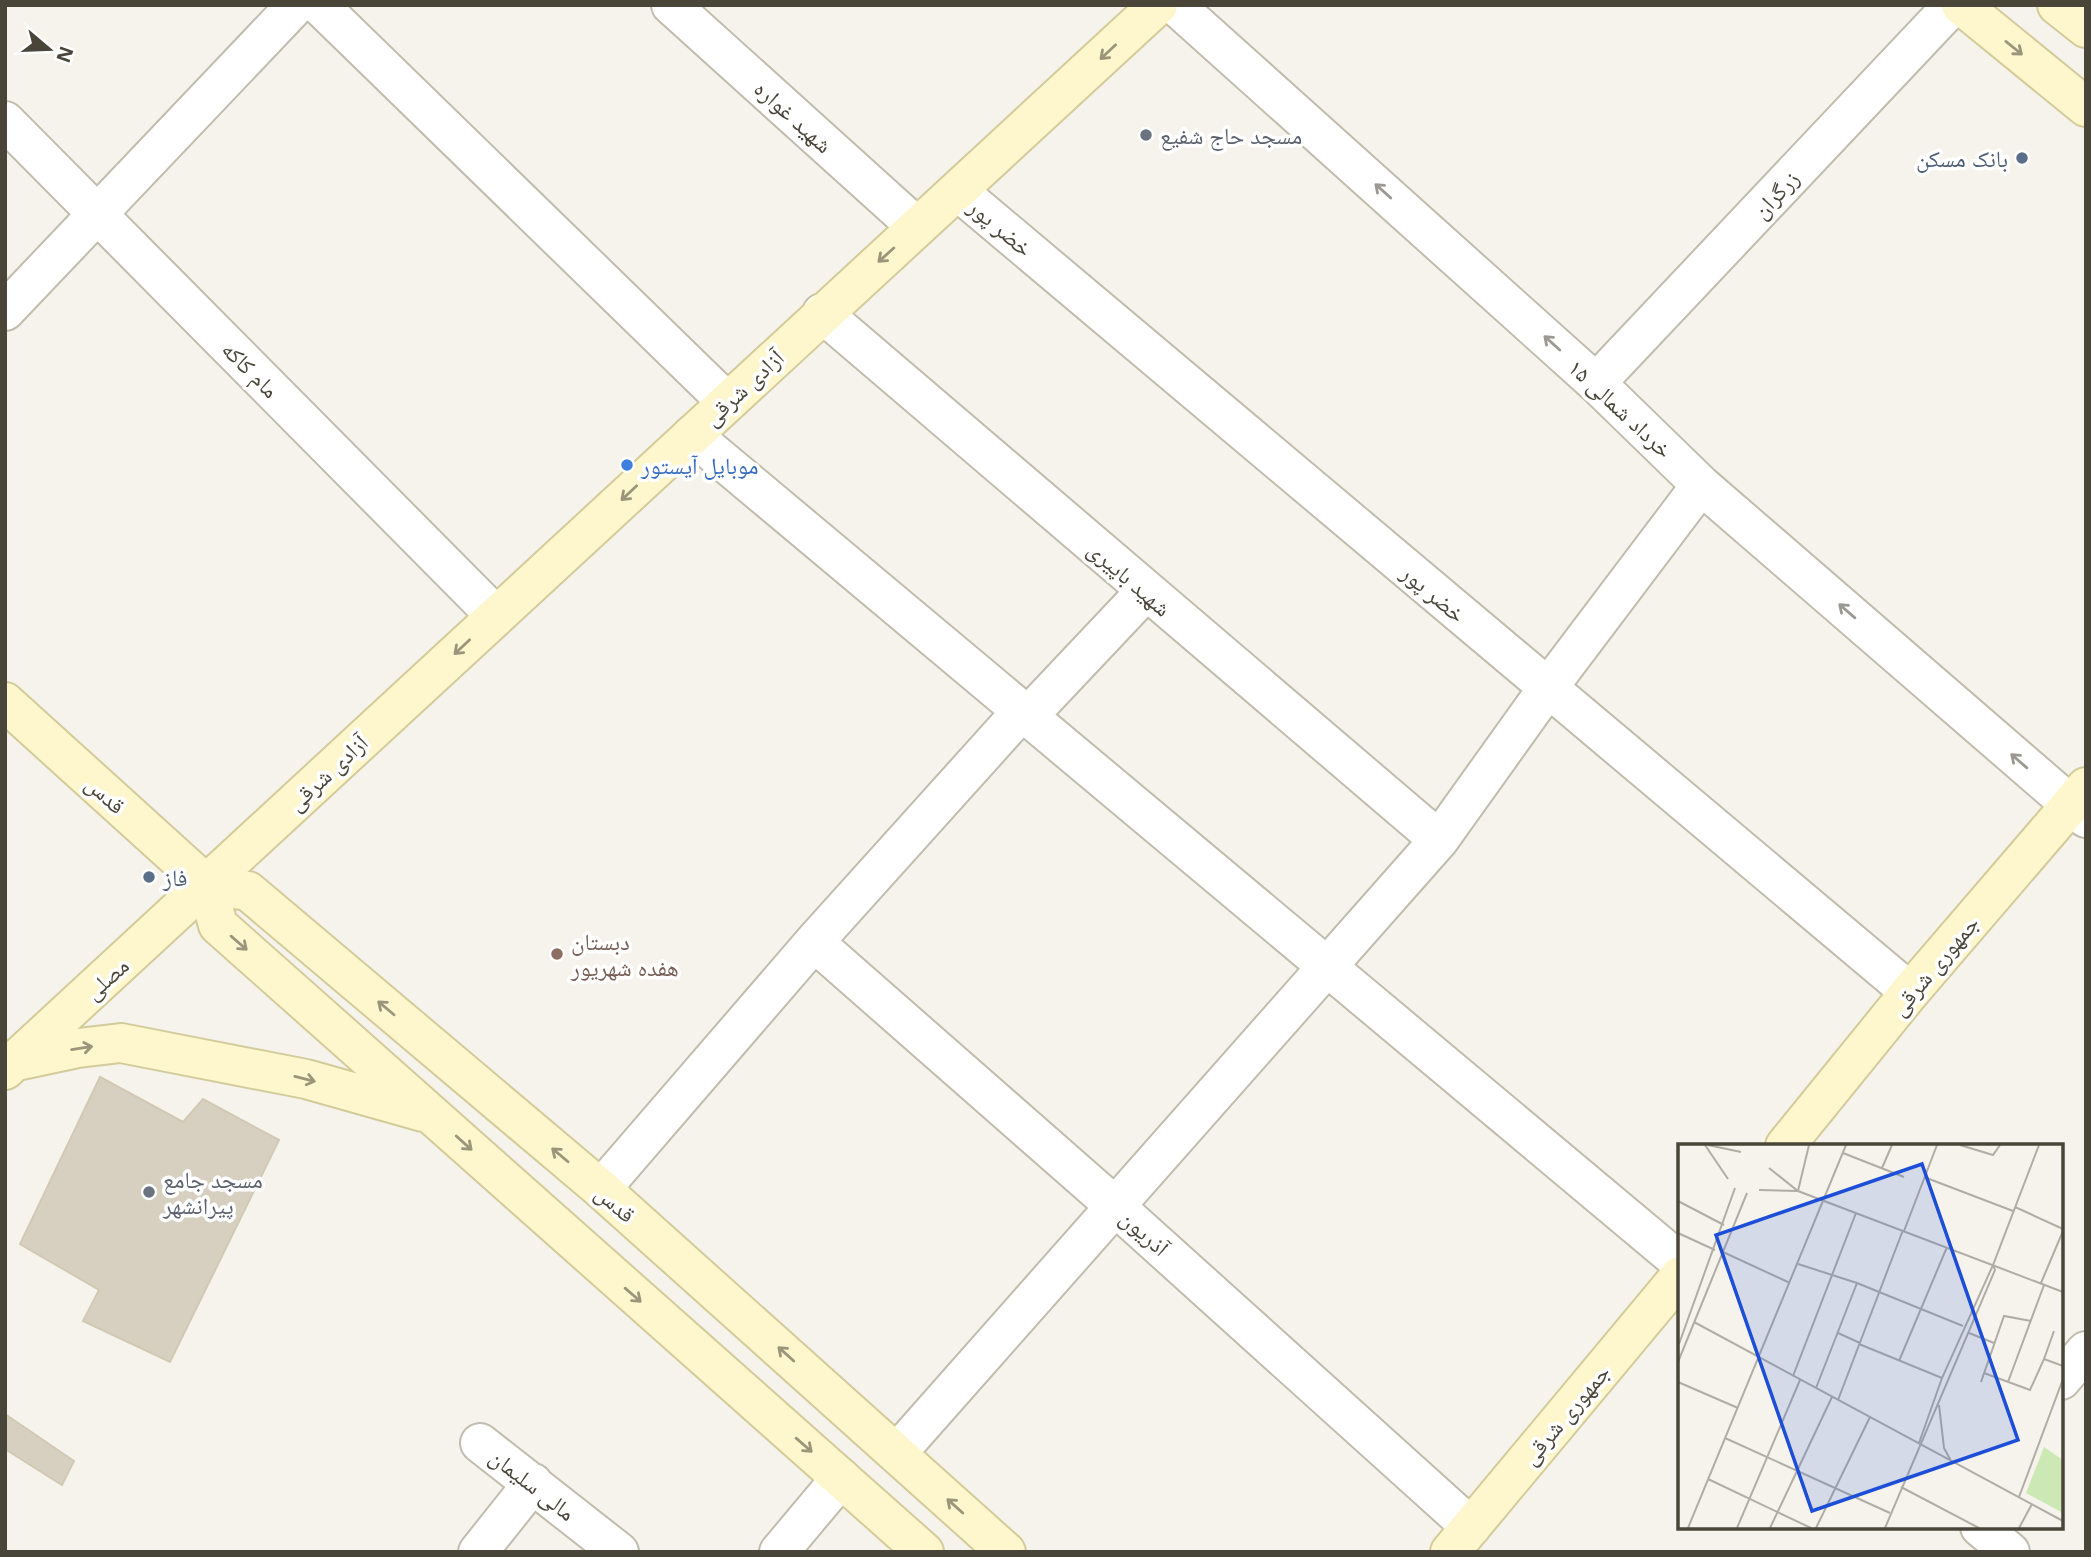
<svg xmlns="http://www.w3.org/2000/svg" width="2091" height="1557" viewBox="0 0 2091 1557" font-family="'Open Sans','Noto Naskh Arabic',sans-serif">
<rect width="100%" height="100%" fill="#f5f3eb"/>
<path fill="#d7d0c1" stroke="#d2c9b4" stroke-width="2" d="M 100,1077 L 183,1122 L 203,1099 L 279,1140 L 170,1362 L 83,1321 L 99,1290 L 20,1244 Z
M 5,1414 L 74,1461 L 62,1485 L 5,1449 Z"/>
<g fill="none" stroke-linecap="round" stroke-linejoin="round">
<defs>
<path id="street" d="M 319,5 L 727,402
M 671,5 L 917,227
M 1175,5 L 1596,383 L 1701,485 L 2086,818
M 5,121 L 496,616
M 959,192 L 1910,992
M 5,311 L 296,5
M 822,313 L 1439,840
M 1596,383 L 1953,5
M 692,435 L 1680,1262
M 1028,716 L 1146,591
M 814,942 L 1116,1207 L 1471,1527
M 601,1189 L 814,942 L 1022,711
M 2061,1380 L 2086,1351
M 480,1443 L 619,1552
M 897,1453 L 1439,840 L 1547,689 L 1701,485
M 1980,1527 L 2010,1552
M 478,1552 L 533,1483
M 779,1552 L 841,1478"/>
<path id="secondary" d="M 1961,5 L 2086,107
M 2057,5 L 2086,28
M 5,702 L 207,885 L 218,925 L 924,1552
M 207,885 L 248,891 L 601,1189 L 1006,1552
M 17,1061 L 78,1048 L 121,1043 L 306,1079 L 423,1112
M 5,1070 L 1158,5
M 1785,1146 L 1910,992 L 2086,787
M 1450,1552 L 1680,1276"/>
</defs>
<use href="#street" stroke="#c1bcae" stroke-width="42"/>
<use href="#secondary" stroke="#d4cb9b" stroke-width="42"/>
<use href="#street" stroke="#fff" stroke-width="38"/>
<use href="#secondary" stroke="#fef7cd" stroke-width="38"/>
</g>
<defs><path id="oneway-shaft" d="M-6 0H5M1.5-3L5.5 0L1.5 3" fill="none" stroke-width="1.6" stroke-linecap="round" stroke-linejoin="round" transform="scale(1.75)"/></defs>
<g stroke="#9b957c">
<use href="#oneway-shaft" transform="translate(2014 48) rotate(39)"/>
<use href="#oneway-shaft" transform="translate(1108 52) rotate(137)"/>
<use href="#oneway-shaft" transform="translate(886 255) rotate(138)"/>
<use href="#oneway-shaft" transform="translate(629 493) rotate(137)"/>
<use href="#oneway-shaft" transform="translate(462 647) rotate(137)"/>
<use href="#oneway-shaft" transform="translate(239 943) rotate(41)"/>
<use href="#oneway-shaft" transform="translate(386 1008) rotate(-140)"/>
<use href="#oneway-shaft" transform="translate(82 1048) rotate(-9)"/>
<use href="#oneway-shaft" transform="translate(305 1079) rotate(14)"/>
<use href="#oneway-shaft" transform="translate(464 1143) rotate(42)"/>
<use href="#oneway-shaft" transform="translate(560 1155) rotate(-140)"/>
<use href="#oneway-shaft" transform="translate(633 1295) rotate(41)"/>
<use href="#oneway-shaft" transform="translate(786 1354) rotate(-138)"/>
<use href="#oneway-shaft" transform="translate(804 1445) rotate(41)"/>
<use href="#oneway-shaft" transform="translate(955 1506) rotate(-138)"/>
</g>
<g stroke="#9b9992">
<use href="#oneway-shaft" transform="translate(1383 191) rotate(-138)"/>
<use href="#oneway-shaft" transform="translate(1552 343) rotate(-138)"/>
<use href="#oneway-shaft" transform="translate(1847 611) rotate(-139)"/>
<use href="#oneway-shaft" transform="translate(2019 761) rotate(-139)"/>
</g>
<g fill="#6b7280" stroke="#fff" stroke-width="2.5">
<circle cx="1146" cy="135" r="7"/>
<circle cx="149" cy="1192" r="7"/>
</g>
<g fill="#5c6f8a" stroke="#fff" stroke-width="2.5">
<circle cx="2022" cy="158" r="7"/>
<circle cx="149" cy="877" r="7"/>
</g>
<circle fill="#3f7fe0" stroke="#fff" stroke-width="2.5" cx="627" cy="465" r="7"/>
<circle fill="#8d6e63" stroke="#fff" stroke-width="2.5" cx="557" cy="954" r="7"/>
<g text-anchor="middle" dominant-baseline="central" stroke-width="7" stroke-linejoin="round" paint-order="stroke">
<g font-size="23" fill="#4a4539" stroke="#fff">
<text transform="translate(794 116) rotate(42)">شهید غواره</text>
<text transform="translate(1775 194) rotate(-47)">زرگران</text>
<text transform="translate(1001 227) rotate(40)">خضر پور</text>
<text transform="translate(251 369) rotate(45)">مام کاکه</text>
<text transform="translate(743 387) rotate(-43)">آزادی شرقی</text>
<text transform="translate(1621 408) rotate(43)">۱۵ خرداد شمالی</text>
<text transform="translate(1130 578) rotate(41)">شهید باپیری</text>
<text transform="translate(1434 593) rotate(40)">خضر پور</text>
<text transform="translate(327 772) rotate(-43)">آزادی شرقی</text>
<text transform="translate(106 794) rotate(42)">قدس</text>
<text transform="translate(1934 965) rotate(-50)">جمهوری شرقی</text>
<text transform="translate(106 978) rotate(-42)">مصلی</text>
<text transform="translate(616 1203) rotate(41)">قدس</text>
<text transform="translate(1145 1232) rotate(42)">آذریون</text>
<text transform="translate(1565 1414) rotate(-50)">جمهوری شرقی</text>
<text transform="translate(533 1484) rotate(38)">مالی سلیمان</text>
</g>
<g font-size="23" fill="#5b616d" stroke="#fff" text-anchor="start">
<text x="1160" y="135">مسجد حاج شفیع</text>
<text x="163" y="1179">مسجد جامع<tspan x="163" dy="26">پیرانشهر</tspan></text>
</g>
<g font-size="23" fill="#4e5e75" stroke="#fff" text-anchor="end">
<text x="2008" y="158">بانک مسکن</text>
<text x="163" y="877" text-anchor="start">فاز</text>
</g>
<g font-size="23" fill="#366cbe" stroke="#fff" text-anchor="start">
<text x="641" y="465">موبایل آیستور</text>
</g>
<g font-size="23" fill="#785e54" stroke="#fff" text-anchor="start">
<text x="571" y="941">دبستان<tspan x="571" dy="26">هفده شهریور</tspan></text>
</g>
</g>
<g transform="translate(1678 1144)">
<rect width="385" height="385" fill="#f5f3eb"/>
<path d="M 366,303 L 385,316 L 385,369 L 348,349 Z" fill="#cce9b5"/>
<path fill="none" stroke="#b1ada4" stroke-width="2" d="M 27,1 L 50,35M 30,1 L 63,8M 282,1 L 315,11 L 322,1M 165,9 L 226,33M 91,24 L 120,47 L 385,148M 204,24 L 214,1M 246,33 L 335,67M 81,46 L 119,47M 120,47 L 131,1M 0,57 L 46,81M 337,63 L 385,85M 226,87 L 259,1M 0,89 L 37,106M 45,108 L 112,139M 120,120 L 179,139 L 285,182M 363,139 L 385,87M 16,178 L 385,377M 160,189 L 182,199M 291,189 L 316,199M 1,200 L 57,44M 181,200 L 264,234M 366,215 L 376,187M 221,217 L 269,103M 0,218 L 69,49M 306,229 L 352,246 L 366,215 L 385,222M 115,232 L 178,69M 0,238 L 60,264M 303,238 L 326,172 L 353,177M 330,238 L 366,141M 138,244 L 179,139M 160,256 L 225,86M 261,261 L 266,304 L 273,317M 47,294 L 212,369M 241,299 L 264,234 L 315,121 L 361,1M 30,335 L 133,384M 223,343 L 301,384M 341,353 L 385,235M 10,384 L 168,1M 59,384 L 122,236M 92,384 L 154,253M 138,384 L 192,273M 207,384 L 317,126 L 315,121M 341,384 L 354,360"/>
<path fill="#1d4ed8" fill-opacity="0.15" stroke="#1d4ed8" stroke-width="3.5" d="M 244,20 L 340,296 L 134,367 L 38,91 Z"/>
<rect width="385" height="385" fill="none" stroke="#4a4539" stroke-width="3.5"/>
</g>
<rect width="2091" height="1557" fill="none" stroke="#4a4539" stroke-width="14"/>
<g transform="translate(49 49) rotate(109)" stroke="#ffffff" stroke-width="5" paint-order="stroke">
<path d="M0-5L12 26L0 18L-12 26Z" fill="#4a4539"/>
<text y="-10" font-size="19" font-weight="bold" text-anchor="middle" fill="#4a4539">N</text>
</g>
</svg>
